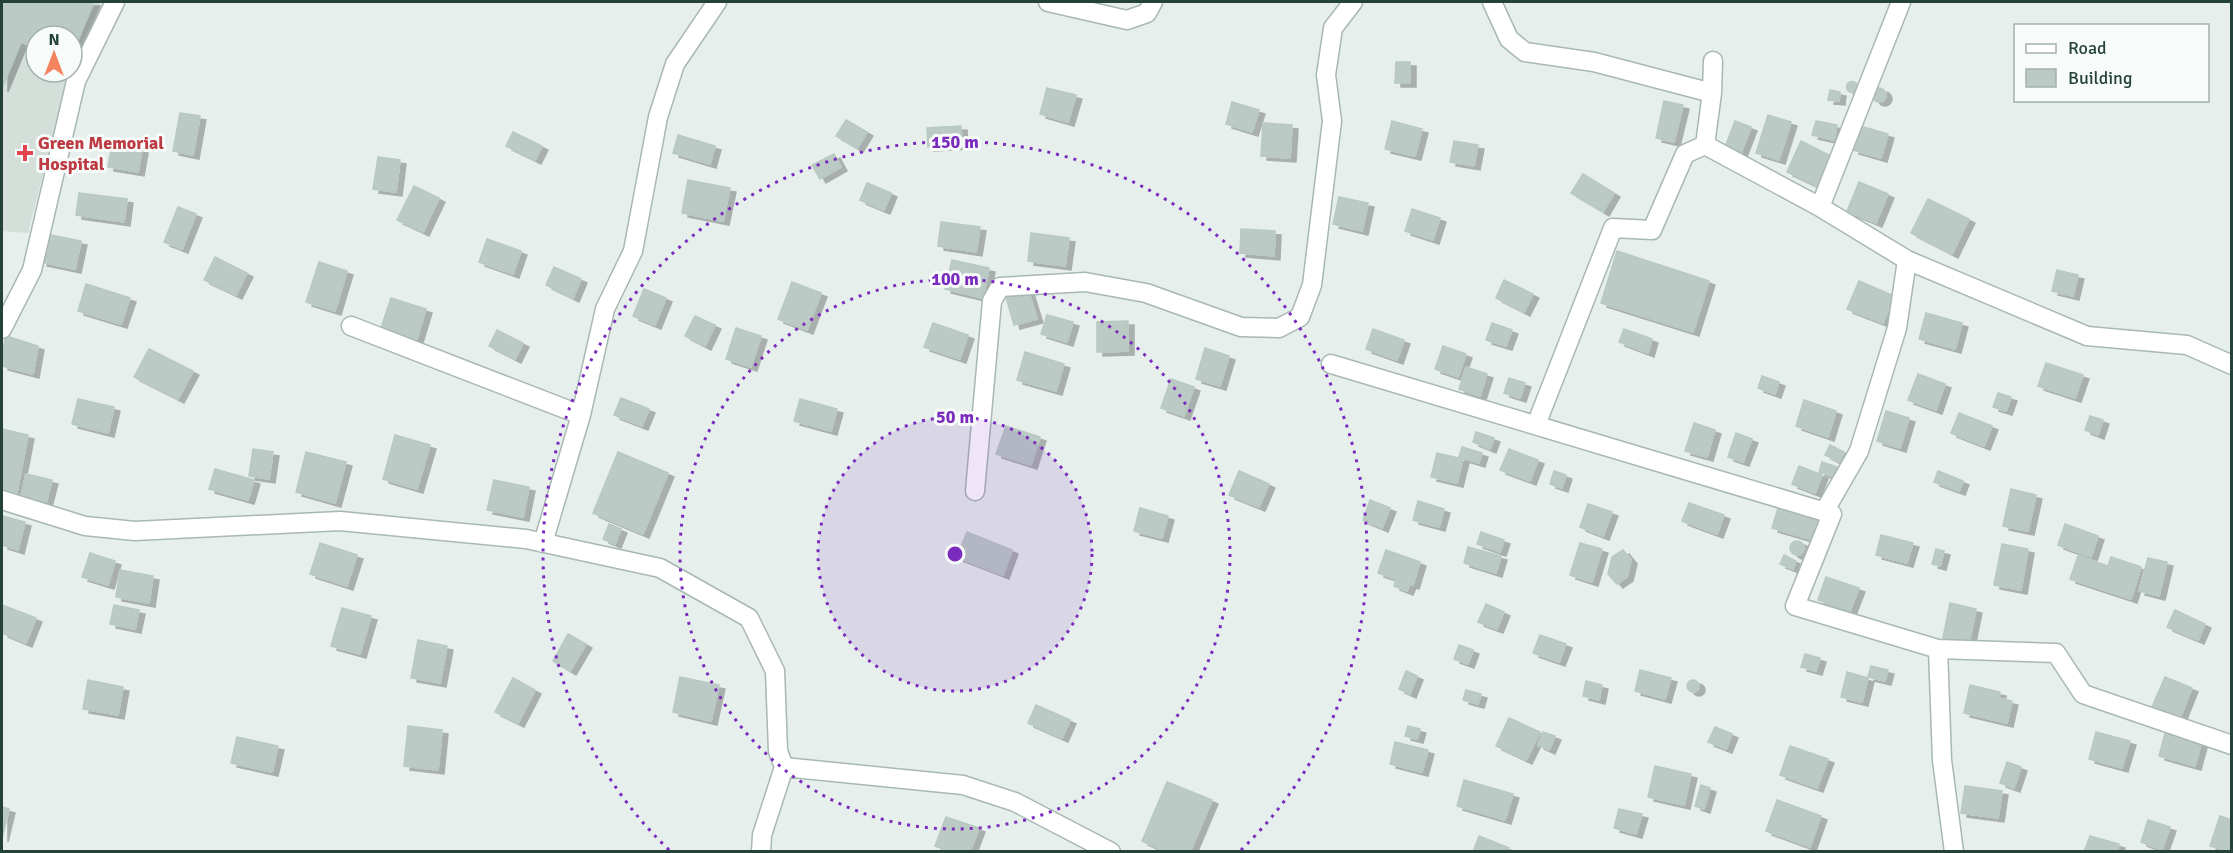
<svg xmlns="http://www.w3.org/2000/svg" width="2233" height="853" viewBox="0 0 2233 853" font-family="Signika,sans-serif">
<defs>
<filter id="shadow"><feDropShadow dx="6" dy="4" stdDeviation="0" flood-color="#0004"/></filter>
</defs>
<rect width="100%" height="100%" fill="#e6efeb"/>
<path fill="#d4dfda" d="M 2,2 L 102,2 L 72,65 L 72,36 L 36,36 L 36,72 L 69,72 L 28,233 L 2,231 Z"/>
<path fill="#bbcac4" stroke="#b8c9c2" stroke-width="1.5" filter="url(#shadow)" d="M 2,2 L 94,2 L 72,54 L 72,36 L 36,36 L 36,48 L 21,42 L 2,88 Z
M 1396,62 L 1410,62 L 1410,83 L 1395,83 Z
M1846.5 87a5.5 5.5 0 1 1 11 0a5.5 5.5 0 1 1-11 0Z
M 1047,88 L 1076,95 L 1068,122 L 1040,114 Z
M1872 95a7 7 0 1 1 14 0a7 7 0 1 1-14 0Z
M 1830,90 L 1840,92 L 1839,101 L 1828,100 Z
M 1664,101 L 1683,105 L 1674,142 L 1656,138 Z
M 1232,102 L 1259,110 L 1252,132 L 1226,124 Z
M 180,113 L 200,116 L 193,155 L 173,151 Z
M 1768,115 L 1791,122 L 1779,160 L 1756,153 Z
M 846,120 L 867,132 L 857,148 L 836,136 Z
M 1392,121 L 1422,129 L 1415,156 L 1385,149 Z
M 1735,121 L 1751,127 L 1741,153 L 1725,147 Z
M 1816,121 L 1837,125 L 1834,140 L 1812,135 Z
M 1263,123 L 1292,125 L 1290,158 L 1261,156 Z
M 961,126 L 962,145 L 928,147 L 927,128 Z
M 1860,126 L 1888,134 L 1881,158 L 1853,150 Z
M 513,132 L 542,146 L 535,160 L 506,146 Z
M 678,135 L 715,146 L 710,164 L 673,153 Z
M 1454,141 L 1478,145 L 1474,166 L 1450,162 Z
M 1801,141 L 1831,156 L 1817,186 L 1787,172 Z
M 112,144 L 142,149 L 138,172 L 108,167 Z
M 834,154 L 841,167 L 820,179 L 812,165 Z
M 378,157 L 400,160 L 396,192 L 373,189 Z
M 1583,174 L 1614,193 L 1603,212 L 1571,193 Z
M 688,180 L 730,188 L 723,221 L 682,213 Z
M 1859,182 L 1888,194 L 1876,223 L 1847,211 Z
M 867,183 L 891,193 L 884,210 L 860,200 Z
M 414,186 L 439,198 L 423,232 L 397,220 Z
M 79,193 L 127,199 L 124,222 L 76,215 Z
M 1339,197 L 1368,203 L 1362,231 L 1333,224 Z
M 1928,199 L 1969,219 L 1952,254 L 1911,233 Z
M 178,207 L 196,214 L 182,249 L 164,242 Z
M 1412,209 L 1440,218 L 1433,240 L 1405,231 Z
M 941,222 L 980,227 L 976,252 L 938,246 Z
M 1241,229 L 1275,231 L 1274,256 L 1240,253 Z
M 1031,233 L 1069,238 L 1065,266 L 1028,261 Z
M 46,234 L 81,241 L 75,269 L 41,262 Z
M 487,239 L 521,251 L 513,274 L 479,262 Z
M 1617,251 L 1709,281 L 1693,332 L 1601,303 Z
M 215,257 L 247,273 L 236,295 L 204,280 Z
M 952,260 L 989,268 L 983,298 L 945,289 Z
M 319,262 L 347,271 L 335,311 L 306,302 Z
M 554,267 L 581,279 L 573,298 L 546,285 Z
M 2057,270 L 2078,275 L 2073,296 L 2052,291 Z
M 1504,280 L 1533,294 L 1524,312 L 1496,298 Z
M 1859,281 L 1894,296 L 1883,323 L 1847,309 Z
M 792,282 L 821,293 L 807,330 L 778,319 Z
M 86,284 L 130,298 L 121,324 L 78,311 Z
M 644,289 L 666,298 L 655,325 L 633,316 Z
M 1028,290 L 1037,319 L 1014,325 L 1006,297 Z
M 391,298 L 426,309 L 417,339 L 381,328 Z
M 1926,313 L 1962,323 L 1955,349 L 1919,339 Z
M 1047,315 L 1073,322 L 1067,342 L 1041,334 Z
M 695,316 L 715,325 L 705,346 L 685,336 Z
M 1128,321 L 1128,351 L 1097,352 L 1097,322 Z
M 933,323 L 968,335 L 960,359 L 924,347 Z
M 1492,323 L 1512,330 L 1506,346 L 1486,340 Z
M 736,328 L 761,336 L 751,367 L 726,359 Z
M 1373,329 L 1404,340 L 1397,360 L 1366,349 Z
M 1624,329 L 1652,339 L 1648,353 L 1619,342 Z
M 497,330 L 523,343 L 515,359 L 489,346 Z
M 6,336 L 38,346 L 33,374 L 2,366 L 2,353 Z
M 1443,346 L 1466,354 L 1458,377 L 1435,369 Z
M 1205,348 L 1229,356 L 1220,386 L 1196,379 Z
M 149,349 L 193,371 L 178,399 L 134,377 Z
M 1025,352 L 1064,364 L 1056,391 L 1017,380 Z
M 2046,363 L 2083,375 L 2075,398 L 2038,386 Z
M 1466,367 L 1487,374 L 1480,396 L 1459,389 Z
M 1918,374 L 1945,384 L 1936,410 L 1908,400 Z
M 1762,376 L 1779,382 L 1775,394 L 1758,388 Z
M 1509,378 L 1525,383 L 1520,398 L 1504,393 Z
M 1171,379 L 1194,387 L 1184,416 L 1161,408 Z
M 1998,393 L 2011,397 L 2006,411 L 1993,407 Z
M 621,398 L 649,409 L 642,426 L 614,415 Z
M 78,399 L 114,407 L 108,433 L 72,424 Z
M 800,399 L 837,409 L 831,431 L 794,421 Z
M 1804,400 L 1836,411 L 1828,437 L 1796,426 Z
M 1886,411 L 1909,418 L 1900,448 L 1877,441 Z
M 1959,413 L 1992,426 L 1984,446 L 1951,433 Z
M 2090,416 L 2103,420 L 2098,435 L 2085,430 Z
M 1694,423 L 1715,430 L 1707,457 L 1685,451 Z
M 1006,426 L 1040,437 L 1031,465 L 996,454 Z
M 2,429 L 28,435 L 16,497 L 2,494 Z
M 1476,432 L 1494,438 L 1490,449 L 1473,442 Z
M 1736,433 L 1752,439 L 1743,462 L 1728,457 Z
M 395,435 L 430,445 L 417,489 L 383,479 Z
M 1830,445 L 1844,452 L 1839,462 L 1825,455 Z
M 1462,447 L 1482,453 L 1479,463 L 1459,457 Z
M 253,449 L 273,452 L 269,479 L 249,476 Z
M 1509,449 L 1538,460 L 1530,481 L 1500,470 Z
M 306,452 L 346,462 L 335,503 L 296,492 Z
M 618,452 L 668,473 L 643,534 L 593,513 Z
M 1437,453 L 1463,459 L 1457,483 L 1431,477 Z
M 1822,462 L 1837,467 L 1834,477 L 1819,472 Z
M 1799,466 L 1822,475 L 1815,493 L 1792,484 Z
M 215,469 L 254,480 L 248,500 L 209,489 Z
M 1239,471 L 1269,484 L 1259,507 L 1229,495 Z
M 1554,471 L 1566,475 L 1562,488 L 1550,484 Z
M 1938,471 L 1963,481 L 1959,491 L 1934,482 Z
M 26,474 L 52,480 L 46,503 L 21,497 Z
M 494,480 L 529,487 L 523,517 L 487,510 Z
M 2011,489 L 2036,495 L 2028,531 L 2003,526 Z
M 1370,500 L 1390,508 L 1382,528 L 1363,520 Z
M 1418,501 L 1444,509 L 1439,527 L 1413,520 Z
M 1689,503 L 1724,515 L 1717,534 L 1682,521 Z
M 1588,504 L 1612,512 L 1603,536 L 1580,527 Z
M 1140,508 L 1168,516 L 1162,538 L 1134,531 Z
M 1778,508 L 1819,521 L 1813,540 L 1772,528 Z
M 2,516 L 25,522 L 18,550 L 2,545 Z
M 609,524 L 621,529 L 615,544 L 603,539 Z
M 2065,524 L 2098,536 L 2091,557 L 2058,545 Z
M 967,532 L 1012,550 L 1003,575 L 957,557 Z
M 1481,532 L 1504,540 L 1500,552 L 1477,544 Z
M 1881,535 L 1913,543 L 1907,563 L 1876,555 Z
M1790 548a7 7 0 1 1 14 0a7 7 0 1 1-14 0Z
M 320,543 L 357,555 L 347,586 L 310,574 Z
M 1580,543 L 1602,549 L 1592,582 L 1570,575 Z
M 2002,544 L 2028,549 L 2021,590 L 1994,585 Z
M 1468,547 L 1501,556 L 1496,573 L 1464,563 Z
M 1936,549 L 1944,551 L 1940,566 L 1932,564 Z
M 1386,550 L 1420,562 L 1413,585 L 1410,584 L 1407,591 L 1394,586 L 1396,579 L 1378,573 Z
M 1623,550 L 1631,560 L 1627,577 L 1617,584 L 1608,574 L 1612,557 Z
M 90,553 L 115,561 L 108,585 L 82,577 Z
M 1784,555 L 1796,561 L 1793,569 L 1780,564 Z
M 2078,556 L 2108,566 L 2111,557 L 2141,567 L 2131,599 L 2070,579 Z
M 2148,558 L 2167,562 L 2159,596 L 2139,591 Z
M 120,570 L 153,576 L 149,603 L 116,597 Z
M 1826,577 L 1859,588 L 1850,611 L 1818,600 Z
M 1950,603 L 1976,609 L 1969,643 L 1943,638 Z
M 1486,604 L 1504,612 L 1497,629 L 1478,622 Z
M 2,605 L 36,618 L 26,643 L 2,633 Z
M 114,605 L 139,610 L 135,629 L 110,624 Z
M 342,608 L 371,616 L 360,654 L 331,646 Z
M 2175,610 L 2205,624 L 2198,640 L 2167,627 Z
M 568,634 L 586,644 L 570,671 L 553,661 Z
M 1540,635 L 1566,644 L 1559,662 L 1533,653 Z
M 418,640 L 447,646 L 440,683 L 411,678 Z
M 1459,645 L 1473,650 L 1468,664 L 1454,659 Z
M 1805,654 L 1820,658 L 1816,671 L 1801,667 Z
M 1871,666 L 1888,670 L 1885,681 L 1868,677 Z
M 1640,670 L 1671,678 L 1665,699 L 1635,691 Z
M 1406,671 L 1417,676 L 1410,694 L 1399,689 Z
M 1847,672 L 1868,678 L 1862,702 L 1841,697 Z
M 680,677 L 719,685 L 711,721 L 673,712 Z
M 2165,677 L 2192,688 L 2180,718 L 2152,707 Z
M 513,678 L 535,690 L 518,723 L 495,712 Z
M1687 686a6 6 0 1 1 12 0a6 6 0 1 1-12 0Z
M 88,680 L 123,687 L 118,715 L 83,709 Z
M 1586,681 L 1602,685 L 1599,700 L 1583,696 Z
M 1970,685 L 2000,692 L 1999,698 L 2012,701 L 2007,723 L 1964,713 Z
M 1466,690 L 1481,694 L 1478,704 L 1463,700 Z
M 1036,705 L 1070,720 L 1062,738 L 1028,723 Z
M 1509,718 L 1540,732 L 1526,760 L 1496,746 Z
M 408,726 L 442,730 L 438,770 L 404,766 Z
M 1408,726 L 1420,729 L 1417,739 L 1405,736 Z
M 1715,727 L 1732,734 L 1726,749 L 1708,742 Z
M 2166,730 L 2202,740 L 2195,766 L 2159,756 Z
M 1543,732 L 1555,736 L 1549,750 L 1538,745 Z
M 2096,732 L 2130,741 L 2122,768 L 2089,759 Z
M 237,737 L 278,746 L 272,772 L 231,763 Z
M 1395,742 L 1428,750 L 1422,772 L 1390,764 Z
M 1790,746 L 1828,759 L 1817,788 L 1780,775 Z
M 2007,762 L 2021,767 L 2014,788 L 2000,783 Z
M 1655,766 L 1691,774 L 1684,805 L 1648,797 Z
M 1464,780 L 1513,794 L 1505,820 L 1457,806 Z
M 1167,782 L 1212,800 L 1190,852 L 1167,852 L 1142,841 Z
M 1701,785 L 1710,788 L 1704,809 L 1695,806 Z
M 1965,786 L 2002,791 L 1998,818 L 1961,813 Z
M 1777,800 L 1821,816 L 1810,847 L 1766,831 Z
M 2,807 L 9,809 L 2,838 Z
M 1619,809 L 1642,814 L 1636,834 L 1614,828 Z
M 2220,816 L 2232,820 L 2232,852 L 2210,846 Z
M 946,817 L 979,828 L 970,852 L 951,852 L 935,846 Z
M 2148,820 L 2170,827 L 2162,850 L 2141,842 Z
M 1479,836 L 1509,848 L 1507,852 L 1473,852 Z
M 2090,836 L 2119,844 L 2117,852 L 2084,852 Z"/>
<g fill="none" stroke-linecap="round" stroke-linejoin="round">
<defs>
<path id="minor" d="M 1048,2 L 1127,20 L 1147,13 L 1153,2
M 1492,2 L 1509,39 L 1525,52 L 1594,62 L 1712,93 L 1705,145 L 1820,207 L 1907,260 L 2087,336 L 2187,345 L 2232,365
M 1712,93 L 1713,61
M 1820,207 L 1901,2
M 351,326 L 581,415
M 2,329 L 32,270 L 76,81 L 115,2
M 1331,364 L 1832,514 L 1795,606 L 1938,649 L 2056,653 L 2083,694 L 2232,745
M 1536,425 L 1613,228 L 1652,230 L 1685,154 L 1705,145
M 975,491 L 992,301 L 1000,287 L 1085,282 L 1146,293 L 1241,327 L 1279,328 L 1300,317 L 1312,285 L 1332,121 L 1326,75 L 1333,28 L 1353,2
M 2,500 L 85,526 L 135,531 L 340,521 L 526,539 L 660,568 L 749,618 L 775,671 L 778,751 L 784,767 L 963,785 L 1015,802 L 1111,852
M 1824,512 L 1859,451 L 1897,328 L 1907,260
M 543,543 L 581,415 L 605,309 L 633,251 L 658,117 L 675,64 L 717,2
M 1938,649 L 1942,760 L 1954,852
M 761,852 L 762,835 L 784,767"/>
</defs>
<use href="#minor" stroke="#a8b8b2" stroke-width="21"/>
<use href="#minor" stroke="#fff" stroke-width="18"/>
</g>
<circle cx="955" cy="554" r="137" fill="#7b2cbf" fill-opacity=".12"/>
<g fill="none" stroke="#7b2cbf" stroke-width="3" stroke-dasharray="3 6">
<circle cx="955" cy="554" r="137"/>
<circle cx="955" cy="554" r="275"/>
<path d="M669 850A412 412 0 1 1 1241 850"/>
</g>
<path fill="#e0444e" stroke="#f7fbf9" stroke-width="2" d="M22 144h6v6h6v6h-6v6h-6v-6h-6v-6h6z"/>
<g text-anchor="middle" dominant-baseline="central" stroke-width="6" stroke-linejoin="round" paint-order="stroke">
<g font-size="18" font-weight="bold" fill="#be3a42" stroke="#f7fbf9" text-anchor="start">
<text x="38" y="143">Green Memorial<tspan x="38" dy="21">Hospital</tspan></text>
</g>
</g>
<circle cx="955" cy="554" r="9" fill="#7b2cbf" stroke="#f7fbf9" stroke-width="3"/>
<g font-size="18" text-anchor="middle" font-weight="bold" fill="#7b2cbf" stroke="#f7fbf9" stroke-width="6" stroke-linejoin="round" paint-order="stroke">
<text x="955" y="148">150 m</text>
<text x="955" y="285">100 m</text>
<text x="955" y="423">50 m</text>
</g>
<rect width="2233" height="853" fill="none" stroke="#24423a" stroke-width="6"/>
<rect x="2014" y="24" width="195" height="78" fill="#f7fbf9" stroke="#a3b1ad" stroke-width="1.5"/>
<rect x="2026" y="44" width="30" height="9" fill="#ffffff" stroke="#a3b1ad" stroke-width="1.5"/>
<text x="2068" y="54" font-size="18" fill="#24423a">Road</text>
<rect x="2026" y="69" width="30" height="18" fill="#bbcac4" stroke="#a3b1ad" stroke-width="1.5"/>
<text x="2068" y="84" font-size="18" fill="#24423a">Building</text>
<g transform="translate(54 54)"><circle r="28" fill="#f7fbf9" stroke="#a3b1ad" stroke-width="1.5"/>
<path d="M0-4.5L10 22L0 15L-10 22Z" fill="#f4845f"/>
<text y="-9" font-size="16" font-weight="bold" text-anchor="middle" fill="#24423a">N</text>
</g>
</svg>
